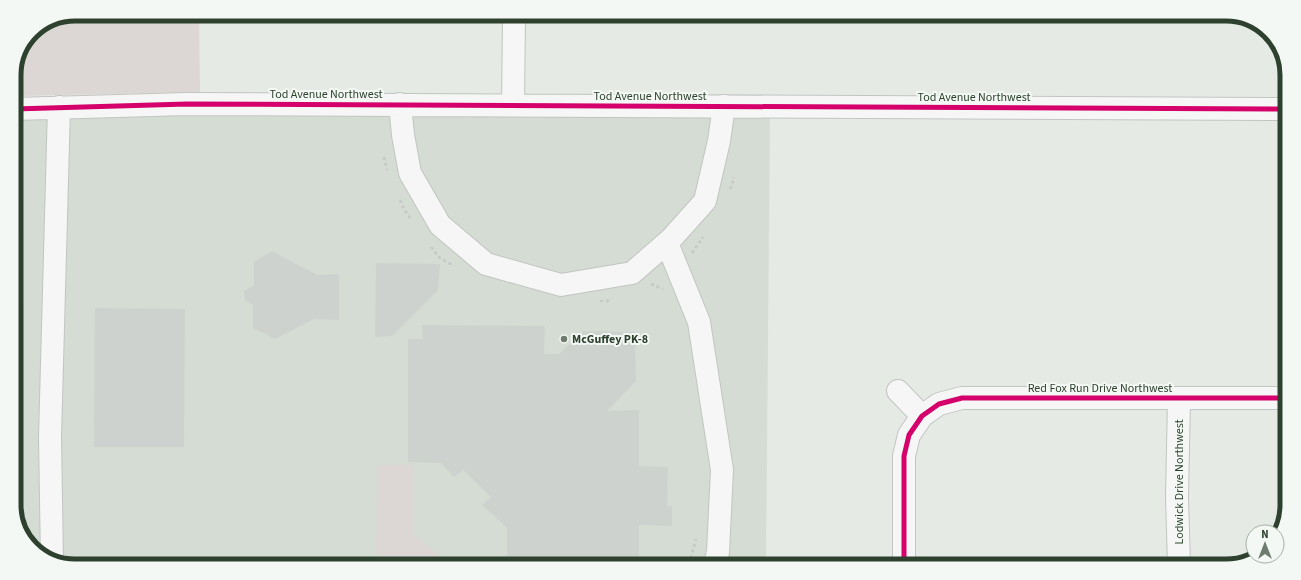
<svg xmlns="http://www.w3.org/2000/svg" width="1301" height="580" viewBox="0 0 1301 580" font-family="'Source Sans 3',sans-serif">
<rect width="100%" height="100%" fill="#e5eae5"/>
<path fill="#d4dcd4" d="M 24,114 L 770,115 L 766,564 L 51,561 L 26,542 L 22,531 Z"/>
<path fill="#dcd7d4" d="M 75,14 L 199,15 L 200,92 L 14,96 L 14,71 L 32,32 Z
M 377,465 L 414,465 L 414,535 L 444,560 L 510,561 L 510,563 L 376,563 Z"/>
<path fill="#ced2ce" d="M 272,251 L 317,275 L 339,274 L 339,320 L 314,319 L 275,339 L 253,328 L 253,305 L 245,300 L 244,291 L 254,285 L 254,262 Z
M 376,263 L 440,264 L 438,290 L 392,336 L 375,337 Z
M 95,308 L 185,309 L 184,447 L 94,447 Z
M 422,325 L 545,326 L 544,354 L 559,354 L 583,331 L 635,332 L 636,381 L 607,411 L 639,410 L 639,466 L 668,467 L 667,506 L 672,506 L 672,526 L 639,525 L 639,559 L 507,558 L 507,528 L 482,505 L 491,497 L 463,470 L 454,477 L 441,463 L 408,462 L 408,339 L 423,339 Z"/>
<g fill="none" stroke-linecap="round" stroke-linejoin="round">
<defs>
<path id="minor" d="M 400,104 L 403,135 L 410,173 L 440,225 L 486,264 L 561,285 L 632,273 L 671,239 L 705,201 L 719,141 L 724,106
M 513,105 L 514,16
M 14,109 L 187,104 L 1286,109
M 667,243 L 699,322 L 722,470 L 718,552 L 715,564
M 898,391 L 922,416
M 1179,398 L 1177,497 L 1179,566
M 52,561 L 50,437 L 59,107
M 904,565 L 904,456 L 909,435 L 922,416 L 939,404 L 962,398 L 1284,398"/>
</defs>
<use href="#minor" stroke="#c2c5c2" stroke-width="24"/>
<path stroke="#c5c8c5" stroke-width="2.5" stroke-dasharray="3 3" stroke-linecap="butt" d="M 384,157 L 387,170
M 730,189 L 732,185 L 734,177
M 400,200 L 404,209 L 410,218
M 431,247 L 440,258 L 454,266
M 692,253 L 703,237
M 651,284 L 663,289
M 600,301 L 607,301 L 612,299
M 689,564 L 696,539"/>
<use href="#minor" stroke="#f5f6f5" stroke-width="22"/>
<defs>
<path id="cycleway" d="M 14,109 L 187,104 L 1286,109
M 904,565 L 904,456 L 909,435 L 922,416 L 939,404 L 962,398 L 1284,398"/>
</defs>
<use href="#cycleway" stroke="#f4f8f4" stroke-width="8"/>
<use href="#cycleway" stroke="#d6006c" stroke-width="5"/>
</g>
<circle fill="#6d7c6e" stroke="#f4f8f4" stroke-width="1.5" cx="564" cy="339" r="4"/>
<g text-anchor="middle" dominant-baseline="central" stroke-width="4" stroke-linejoin="round" paint-order="stroke">
<g font-size="12" fill="#2d412e" stroke="#f4f8f4">
<text x="326" y="94">Tod Avenue Northwest</text>
<text x="650" y="96">Tod Avenue Northwest</text>
<text x="974" y="97">Tod Avenue Northwest</text>
<text x="1100" y="388">Red Fox Run Drive Northwest</text>
<text transform="translate(1179 482) rotate(-90)">Lodwick Drive Northwest</text>
</g>
<g font-size="12" font-weight="bold" fill="#2d412e" stroke="#f4f8f4" text-anchor="start">
<text x="572" y="339">McGuffey PK-8</text>
</g>
</g>
<path d="M0 0H1301V580H0ZM75 21H1226A54 54 0 0 1 1280 75V505A54 54 0 0 1 1226 559H75A54 54 0 0 1 21 505V75A54 54 0 0 1 75 21Z" fill="#f4f8f4" fill-rule="evenodd"/>
<path fill="none" stroke="#2d412e" stroke-width="5" d="M75 21H1226A54 54 0 0 1 1280 75V505A54 54 0 0 1 1226 559H75A54 54 0 0 1 21 505V75A54 54 0 0 1 75 21Z"/>
<g transform="translate(1265 544)"><circle r="19" fill="#f4f8f4" stroke="#a4afa5"/>
<path d="M0-3L7 15L0 10L-7 15Z" fill="#6d7c6e"/>
<text y="-6" font-size="11" font-weight="bold" text-anchor="middle" fill="#2d412e">N</text>
</g>
</svg>
